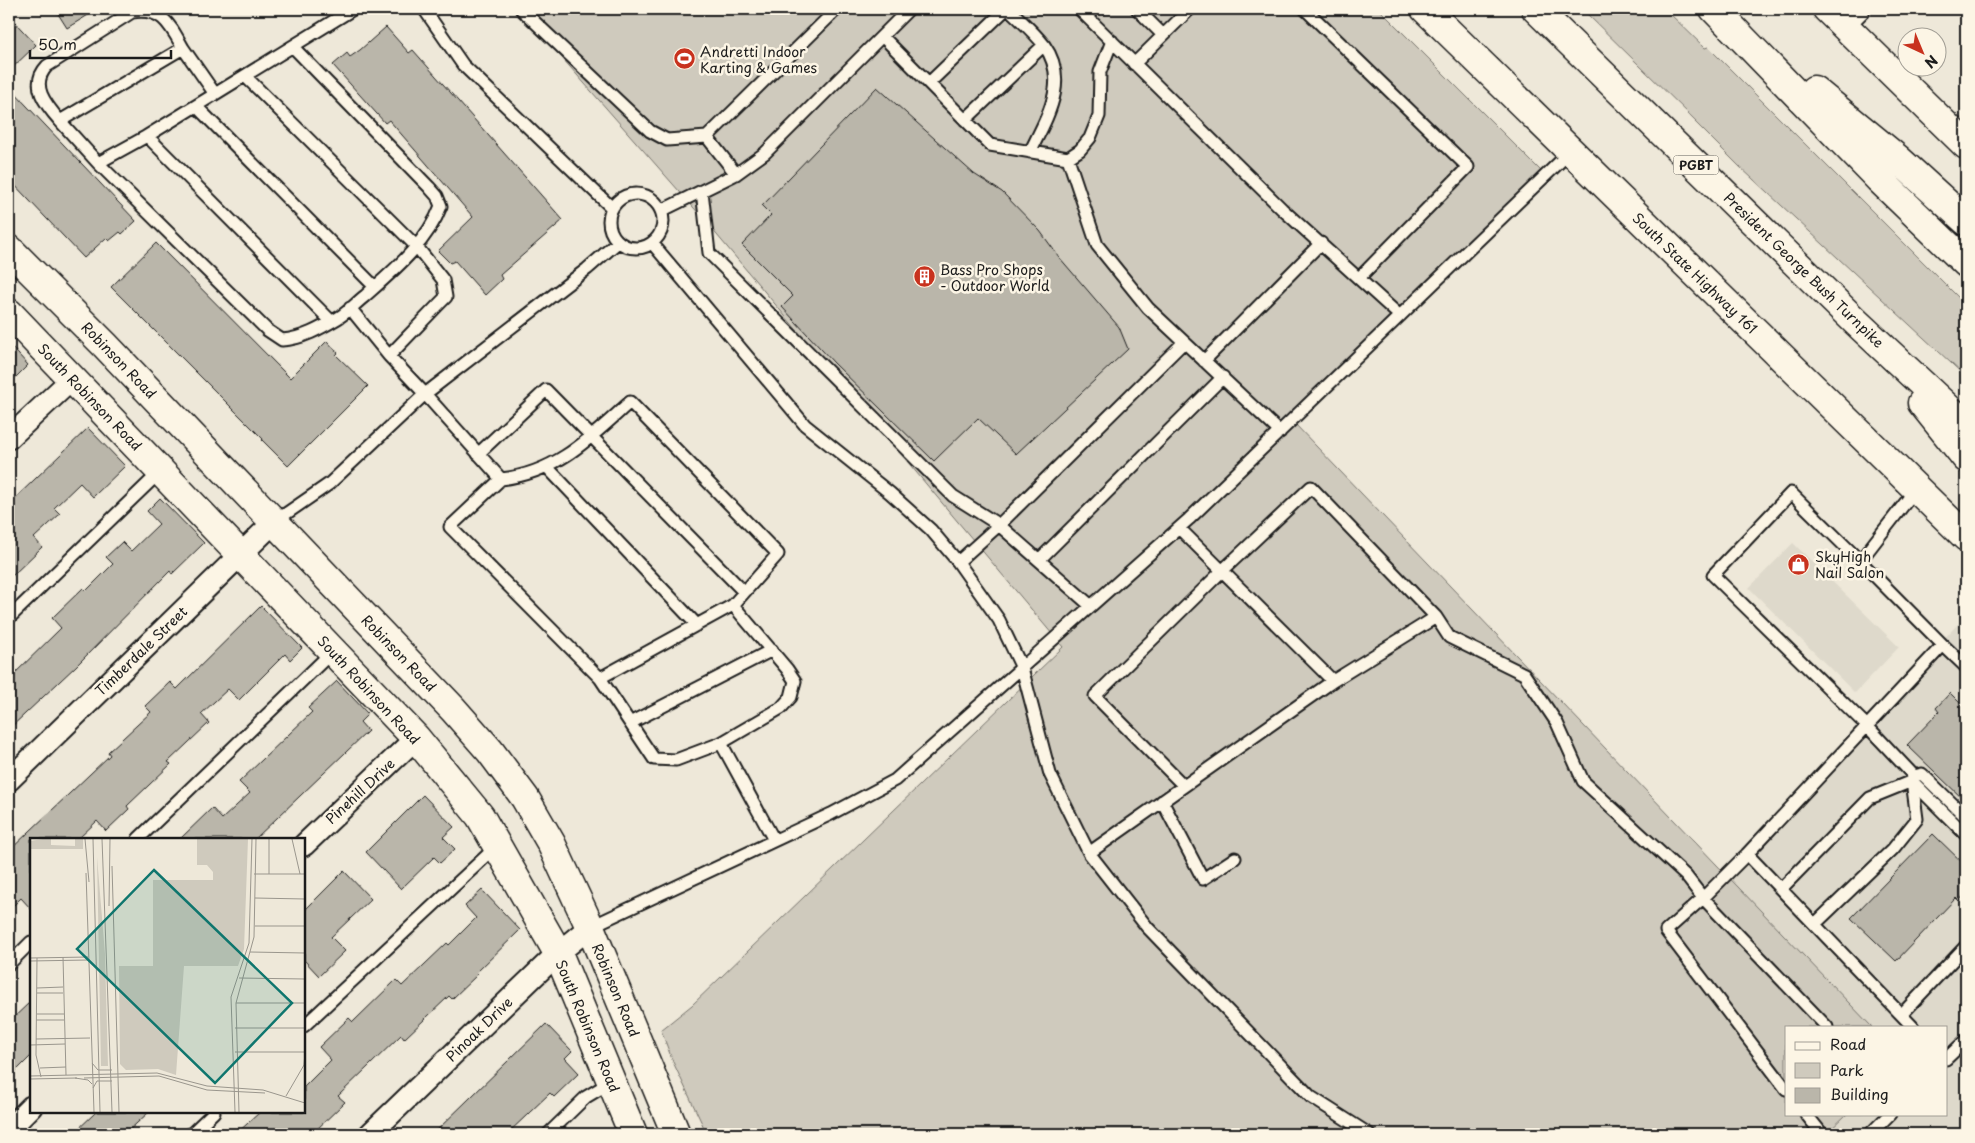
<svg xmlns="http://www.w3.org/2000/svg" width="1975" height="1143" viewBox="0 0 1975 1143" font-family="'Playpen Sans',sans-serif">
<rect width="100%" height="100%" fill="#eee8d9"/>
<filter id="ink" filterUnits="userSpaceOnUse"><feTurbulence type="fractalNoise" baseFrequency=".02" numOctaves="2"/><feDisplacementMap in="SourceGraphic" scale="10" xChannelSelector="R" yChannelSelector="G"/><feConvolveMatrix kernelMatrix="1 2 1 2 8 2 1 2 1" color-interpolation-filters="sRGB"/></filter>
<g filter="url(#ink)">
<path fill="#ded9cb" d="M 1793,543 L 1899,647 L 1855,693 L 1749,588 Z
M 1959,623 L 1966,631 L 1966,1134 L 1825,1134 L 1846,1114 L 1946,1114 L 1946,1027 L 1870,1027 L 1719,872 Z"/>
<path fill="#cfcabd" stroke="#76736c" d="M 519,9 L 1379,9 L 1547,177 L 1294,423 L 1872,1027 L 1786,1027 L 1786,1114 L 1847,1114 L 1826,1134 L 707,1134 L 673,1062 L 661,1030 L 692,1005 L 1063,647 L 701,216 Z
M 1582,9 L 1665,9 L 1705,48 L 1708,47 L 1966,305 L 1966,377 L 1739,166 L 1695,122 L 1696,121 Z"/>
<path fill="#bab6aa" stroke="#1c1c1c" d="M 55,9 L 98,9 L 67,28 Z
M 9,16 L 36,45 L 9,71 Z
M 386,27 L 409,53 L 413,50 L 563,220 L 500,275 L 502,279 L 485,295 L 455,261 L 450,263 L 438,251 L 473,217 L 389,120 L 385,123 L 333,65 L 347,53 L 350,57 L 360,50 Z
M 9,87 L 136,221 L 122,234 L 120,232 L 109,241 L 106,238 L 84,258 L 9,179 Z
M 877,87 L 974,174 L 1002,192 L 1040,231 L 1059,257 L 1119,327 L 1128,349 L 1016,454 L 978,418 L 934,461 L 834,363 L 782,307 L 793,296 L 742,245 L 771,215 L 762,206 Z
M 156,243 L 290,378 L 327,341 L 338,353 L 336,355 L 368,386 L 288,466 L 262,440 L 263,439 L 111,287 Z
M 9,344 L 28,365 L 9,384 Z
M 88,428 L 125,466 L 93,497 L 80,483 L 54,508 L 60,514 L 34,538 L 42,547 L 9,579 L 9,504 Z
M 160,498 L 204,543 L 172,574 L 170,571 L 76,666 L 9,729 L 9,679 L 61,628 L 52,618 L 83,588 L 86,591 L 113,564 L 106,557 L 122,542 L 131,551 L 159,524 L 147,511 Z
M 261,606 L 302,648 L 290,660 L 285,654 L 239,700 L 228,689 L 201,714 L 209,723 L 168,762 L 171,764 L 127,806 L 129,809 L 106,831 L 97,821 L 78,839 L 31,839 L 31,909 L 21,898 L 9,910 L 9,851 L 110,755 L 108,752 L 151,712 L 145,706 L 170,682 L 177,689 Z
M 337,681 L 368,714 L 360,722 L 368,731 L 255,839 L 180,839 L 212,808 L 222,819 L 250,793 L 239,782 L 312,712 L 308,708 Z
M 1950,693 L 1966,709 L 1966,802 L 1907,745 L 1939,712 L 1936,708 Z
M 423,795 L 454,827 L 443,837 L 455,849 L 440,863 L 434,857 L 401,889 L 366,852 Z
M 1933,834 L 1966,866 L 1966,893 L 1959,901 L 1956,898 L 1896,961 L 1851,918 Z
M 344,871 L 371,899 L 331,937 L 345,951 L 319,976 L 304,960 L 304,911 Z
M 482,890 L 520,930 L 476,973 L 478,974 L 452,999 L 449,996 L 404,1039 L 401,1035 L 338,1096 L 345,1102 L 312,1134 L 236,1134 L 260,1112 L 304,1112 L 304,1087 L 331,1060 L 319,1047 L 349,1018 L 353,1022 L 396,980 L 402,986 L 447,943 L 449,945 L 476,918 L 465,906 Z
M 31,1001 L 31,1056 L 9,1078 L 9,1022 Z
M 546,1024 L 572,1051 L 565,1058 L 579,1073 L 554,1097 L 550,1093 L 507,1134 L 433,1134 Z
M 96,1112 L 149,1112 L 125,1134 L 73,1134 Z"/>
<g fill="none" stroke-linecap="round" stroke-linejoin="round">
<defs>
<path id="lane" d="M 424,9 L 463,65 L 612,208
M 521,9 L 650,131 L 667,140 L 707,137 L 736,174
M 1009,9 C 1020,20 1034,32 1044,45 C 1070,81 1047,117 1030,152
M 1079,9 L 1282,209 L 1400,316
M 1137,9 L 1163,35
M 1305,9 L 1468,167 L 1359,278
M 882,36 L 990,145 L 1068,158 L 1080,150 L 1090,138 L 1099,116 L 1100,72 L 1112,41
M 1134,64 L 1190,9
M 246,77 L 417,247 L 443,280 L 446,297 L 440,303 L 389,356 L 350,308
M 929,83 L 1006,9
M 215,94 L 183,48 L 60,121 L 98,163 L 267,330 L 282,340 C 302,339 321,328 338,318 C 348,312 356,303 365,296 C 393,271 427,243 441,206 L 437,196 L 429,187 L 293,47
M 196,106 L 375,287
M 965,120 L 1044,45
M 60,121 C 46,105 29,85 47,66 L 132,12 C 162,7 170,25 183,48
M 707,137 L 837,9
M 1068,158 L 1097,245 L 1148,308 L 1280,432
M 98,163 L 147,136
M 702,191 L 709,253 L 953,496 L 999,525 L 958,562
M609 221a27 27 0 1 1 54 0a27 27 0 1 1-54 0Z
M 661,211 L 736,174 L 765,153 L 909,9
M 652,243 L 805,425 L 890,493 L 931,530 L 958,562 L 999,620 L 1022,668 L 1050,774 L 1089,853
M 331,321 L 147,136 L 353,9
M 389,356 L 425,394 L 501,479 C 557,473 590,438 630,402 L 778,554 L 733,605 L 787,669 L 795,681 L 791,697 L 781,708 L 721,743 L 774,840
M 1204,361 L 1321,243
M 478,454 L 546,390 L 744,592
M 547,467 L 697,625
M 501,479 L 450,527 L 600,678 L 654,759 L 676,760 L 721,743
M 274,522 L 329,484 L 425,394 L 587,269 L 618,242
M 1179,528 L 1333,681 L 1089,853 L 1147,927 L 1311,1097 L 1369,1134
M 1039,560 L 1223,377
M 1091,606 L 999,525 L 1184,342
M 1436,617 L 1449,637 L 1524,674 L 1557,723 L 1583,781 L 1686,876 L 1703,898 L 1747,854
M 9,618 L 161,471
M 1943,645 L 1966,667
M 600,678 L 733,605
M 630,723 L 772,650
M 1914,776 L 1922,774 L 1966,817
M 1184,786 L 1095,696 L 1222,571 L 1311,487 L 1436,617 L 1333,681
M 1162,801 L 1203,879 L 1235,858
M 138,839 L 333,651
M 1781,889 L 1870,798 L 1912,781 L 1966,835
M 1815,924 L 1893,849 L 1917,819 L 1912,781 L 1914,776 L 1867,726 L 1713,575 L 1791,493 L 1860,561
M 590,927 L 831,814 L 895,780 L 1189,519 L 1571,151
M 9,964 L 31,942
M 1902,1014 L 1966,946
M 304,1026 L 497,846
M 1913,1027 L 1747,854 L 1943,645 L 1860,561 L 1916,489
M 1946,1059 L 1966,1040
M 1786,1089 L 1666,931 L 1703,898 L 1827,1027
M 1806,1114 L 1822,1134
M 191,1134 L 214,1112
M 548,1134 L 586,1097 L 611,1082
M 1870,1134 L 1890,1114"/>
<path id="street" d="M 1843,25 L 1859,9
M 9,438 L 73,378
M 9,780 L 274,522
M 304,845 L 416,738
M 9,1129 L 31,1107
M 370,1134 L 558,953 L 590,927"/>
<path id="secondary" d="M 1425,9 L 1966,537
M 1827,9 L 1966,145
M 9,249 L 105,345 L 453,709 L 490,751 L 525,798 L 551,843 L 590,927 L 676,1134
M 9,313 L 416,738 L 480,816 L 558,953 L 633,1134"/>
<path id="highway" d="M 1536,9 L 1856,322 L 1966,425
M 1714,9 L 1879,179 L 1966,263
M 1814,90 L 1898,159 L 1966,221
M 1922,403 L 1966,458"/>
</defs>
<use href="#lane" stroke="#1c1c1c" stroke-width="15"/>
<use href="#street" stroke="#1c1c1c" stroke-width="25"/>
<use href="#secondary" stroke="#1c1c1c" stroke-width="31"/>
<use href="#highway" stroke="#1c1c1c" stroke-width="31"/>
<use href="#lane" stroke="#fcf5e5" stroke-width="11"/>
<use href="#street" stroke="#fcf5e5" stroke-width="21"/>
<use href="#secondary" stroke="#fcf5e5" stroke-width="28"/>
<use href="#highway" stroke="#fcf5e5" stroke-width="28"/>
</g>
</g>
<defs>
<symbol id="stadium-disc" viewBox="-11 -11 22 22"><circle r="9.5" fill="#c8321e" stroke="#fcf5e5"/><path d="M0-5a6.5 5 0 1 0 0 10a6.5 5 0 1 0 0-10ZM-3.5-1.8h7v3.6h-7Z" fill="#fff"/></symbol>
<symbol id="building-disc" viewBox="-11 -11 22 22"><circle r="9.5" fill="#c8321e" stroke="#fcf5e5"/><path d="M-4-6H4V6H1V3H-1V6H-4ZM-2.5-4.3h1.7v1.8h-1.7ZM.8-4.3h1.7v1.8H.8ZM-2.5-1h1.7V.8h-1.7ZM.8-1h1.7V.8H.8Z" fill="#fff"/></symbol>
<symbol id="shop-disc" viewBox="-11 -11 22 22"><circle r="9.5" fill="#c8321e" stroke="#fcf5e5"/><path d="M-5-2.5h2.3a2.7 3.5 0 0 1 5.4 0H5L5.5 6h-11ZM-1.5-2.5h3a1.5 2.3 0 0 0-3 0Z" fill="#fff"/></symbol>
</defs>
<g fill-rule="evenodd">
<use href="#stadium-disc" x="672" y="46" width="25" height="25"/>
<use href="#building-disc" x="912" y="264" width="25" height="25"/>
<use href="#shop-disc" x="1786" y="552" width="25" height="25"/>
</g>
<g text-anchor="middle" dominant-baseline="central" stroke-width="5" stroke-linejoin="round" paint-order="stroke">
<rect fill="#fcf5e5" stroke="#5f5d58" stroke-width="1" x="1673.5" y="155.5" width="45" height="19" rx="4"/>
<g font-size="12" font-weight="bold" fill="#1c1c1c">
<text x="1696" y="165">PGBT</text>
</g>
<g font-size="14" fill="#1c1c1c" stroke="#fcf5e5" text-anchor="start">
<text x="700" y="51">Andretti Indoor<tspan x="700" dy="16">Karting &amp; Games</tspan></text>
<text x="940" y="269">Bass Pro Shops<tspan x="940" dy="16">- Outdoor World</tspan></text>
<text x="1815" y="556">SkyHigh<tspan x="1815" dy="16">Nail Salon</tspan></text>
</g>
<g font-size="14" fill="#1c1c1c" stroke="#fcf5e5">
<text transform="translate(1804 270) rotate(44)">President George Bush Turnpike</text>
<text transform="translate(1695 273) rotate(44)">South State Highway 161</text>
<text transform="translate(119 360) rotate(46)">Robinson Road</text>
<text transform="translate(90 397) rotate(46)">South Robinson Road</text>
<text transform="translate(141 651) rotate(-44)">Timberdale Street</text>
<text transform="translate(399 653) rotate(46)">Robinson Road</text>
<text transform="translate(369 690) rotate(47)">South Robinson Road</text>
<text transform="translate(360 791) rotate(-43)">Pinehill Drive</text>
<text transform="translate(616 990) rotate(67)">Robinson Road</text>
<text transform="translate(588 1026) rotate(67)">South Robinson Road</text>
<text transform="translate(479 1029) rotate(-44)">Pinoak Drive</text>
</g>
</g>
<g transform="translate(30 838)">
<rect width="275" height="275" fill="#eee8d9"/>
<path d="M 13,1 L 21,1 L 21,7 L 45,8 L 45,1 L 53,1 L 53,11 L 0,11 L 0,3 ZM 167,1 L 218,1 L 214,111 L 208,128 L 154,128 L 146,237 L 128,231 L 96,232 L 90,226 L 89,128 L 123,128 L 123,42 L 183,42 L 183,34 L 177,27 L 167,27 ZM 67,19 L 75,116 L 78,228 L 71,228 Z" fill="#cfcabd"/>
<path fill="none" stroke="#9a968d" stroke-width="1" d="M 55,1 L 59,44M 63,1 L 70,274M 72,1 L 82,274M 262,1 L 270,36M 82,28 L 89,274M 56,35 L 64,274M 224,36 L 275,36M 239,36 L 239,1M 225,60 L 275,61M 79,68 L 80,1M 225,88 L 275,88M 220,114 L 275,115M 33,119 L 36,237M 0,120 L 58,119M 7,120 L 6,217 L 11,239M 0,123 L 58,122M 209,140 L 275,141M 7,150 L 33,149M 7,155 L 33,155M 206,165 L 275,165M 7,176 L 34,176M 6,182 L 34,182M 205,190 L 275,190M 6,201 L 60,200M 0,207 L 35,206M 205,214 L 275,214M 62,225 L 68,232 L 82,232M 10,230 L 36,229M 0,238 L 127,235 L 177,248 L 233,252 L 275,265M 45,240 L 58,242 L 62,246M 54,240 L 129,238 L 177,252 L 235,255M 0,241 L 47,240M 63,250 L 67,243 L 82,243M 256,258 L 274,227 L 275,214M 205,274 L 201,159 L 219,105 L 222,1M 209,274 L 206,165 L 224,99 L 226,1"/>
<path fill="#0f766e" fill-opacity="0.15" stroke="#0f766e" stroke-width="2.5" d="M 124,32 L 262,165 L 185,245 L 47,111 Z"/>
<rect width="275" height="275" fill="none" stroke="#1c1c1c" stroke-width="2.5"/>
</g>
<rect width="1975" height="1143" fill="none" stroke="#fcf5e5" stroke-width="30"/>
<rect x="15" y="15" width="1945" height="1113" fill="none" stroke="#1c1c1c" stroke-width="2" filter="url(#ink)"/>
<rect x="1785" y="1026" width="162" height="90" fill="#fcf5e5" stroke="#a29e95"/>
<rect x="1795" y="1042" width="25" height="8" fill="#fcf5e5" stroke="#a29e95"/>
<text x="1830" y="1050" font-size="15" fill="#1c1c1c">Road</text>
<rect x="1795" y="1063" width="25" height="15" fill="#cfcabd" stroke="#a29e95"/>
<text x="1830" y="1076" font-size="15" fill="#1c1c1c">Park</text>
<rect x="1795" y="1088" width="25" height="15" fill="#bab6aa" stroke="#a29e95"/>
<text x="1830" y="1100" font-size="15" fill="#1c1c1c">Building</text>
<g transform="translate(1922 52) rotate(136)"><circle r="24" fill="#fcf5e5" stroke="#a29e95"/>
<path d="M0-4L9 19L0 12L-9 19Z" fill="#c8321e"/>
<text y="-8" font-size="14" font-weight="bold" text-anchor="middle" fill="#1c1c1c">N</text>
</g>
<path d="M30 50v8h141v-8" fill="none" stroke="#1c1c1c" stroke-width="2.5"/>
<text x="38" y="50" font-size="15" fill="#1c1c1c" stroke="#fcf5e5" stroke-width="4" paint-order="stroke">50 m</text>
</svg>
